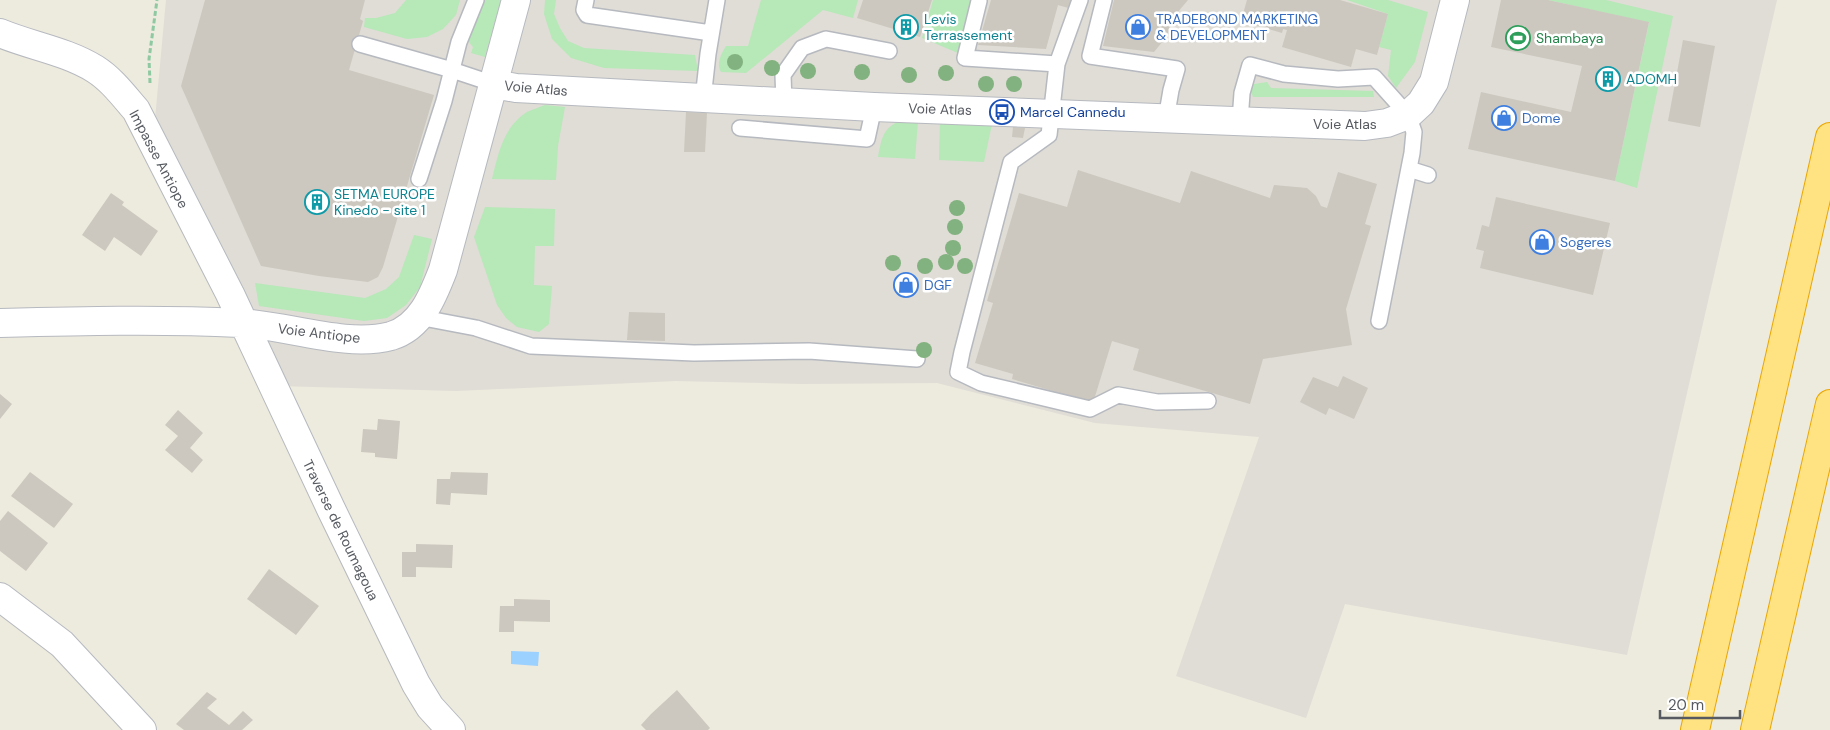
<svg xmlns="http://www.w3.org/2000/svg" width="1830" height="730" viewBox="0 0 1830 730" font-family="'DM Sans',sans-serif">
<rect width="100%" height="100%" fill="#edeade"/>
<path fill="#dfddd6" d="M 166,0 L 1777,0 L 1627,655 L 1345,604 L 1306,718 L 1176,676 L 1259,437 L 1095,423 L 937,383 L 803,384 L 676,381 L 456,391 L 279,386 L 155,119 Z"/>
<path fill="#b7e8b8" d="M 406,0 L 460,0 L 456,15 L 443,29 L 427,37 L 407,39 L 364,27 L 365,18 L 376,18 L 395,13 Z
M 484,0 L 501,0 L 485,57 L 471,53 L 473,47 C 471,45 469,42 468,40 C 467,34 481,9 484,0 Z
M 545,0 L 556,0 L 554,14 L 560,28 L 568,41 L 584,48 L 695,55 L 698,71 L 604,68 L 571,58 L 552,39 L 544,14 Z
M 761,0 L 858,0 L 853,18 L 823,10 L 746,73 L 721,72 C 716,64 721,54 726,46 L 748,46 Z
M 933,0 L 973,0 L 958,53 L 922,38 Z
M 1347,0 L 1388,0 L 1428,12 L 1415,62 L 1396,88 L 1388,76 L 1391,50 L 1379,47 L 1388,14 Z
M 1548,0 L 1606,0 L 1673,16 L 1637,188 L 1615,181 L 1649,23 Z
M 1267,82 L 1271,88 L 1373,91 L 1374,97 L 1253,97 L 1250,89 L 1254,84 Z
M 545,105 L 565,107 L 558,146 L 556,180 L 492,179 C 498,155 503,127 527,112 C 533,109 540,107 545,105 Z
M 902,120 L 918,121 L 915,159 L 878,157 C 882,138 882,128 902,120 Z
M 940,122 L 992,124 L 984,162 L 939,160 Z
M 485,207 L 555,209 L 554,246 L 535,246 L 534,285 L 552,286 L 549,324 L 539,332 L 517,327 L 506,318 L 497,305 L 474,237 Z
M 414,235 L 432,239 L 420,287 L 406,305 L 387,318 L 364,321 L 259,306 L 255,283 L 365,298 L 386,289 L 399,277 Z"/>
<path fill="#9bd1ff" d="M 511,651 L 539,652 L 538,666 L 511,664 Z"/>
<path fill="#ccc8bf" d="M 205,0 L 365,0 L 360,19 L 363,21 L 349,70 L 434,95 L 383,267 L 378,277 L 368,282 L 319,276 L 261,266 L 181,86 Z
M 863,0 L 932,0 L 920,37 L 857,18 Z
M 991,0 L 1075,0 L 1072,9 L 1058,5 L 1046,49 L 978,45 Z
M 1114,0 L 1188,0 L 1167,25 L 1172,30 L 1154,52 L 1103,46 Z
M 1247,0 L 1340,0 L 1388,14 L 1377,55 L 1356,49 L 1351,67 L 1282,47 L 1287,30 L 1283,29 L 1282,33 L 1241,21 Z
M 1501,0 L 1548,0 L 1649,22 L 1615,181 L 1468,149 L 1481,92 L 1571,112 L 1582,66 L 1491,47 Z
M 1683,40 L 1715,46 L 1700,127 L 1668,121 Z
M 686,112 L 707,113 L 705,152 L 684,152 Z
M 1013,127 L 1025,128 L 1023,138 L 1012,137 Z
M 1078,170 L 1180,203 L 1191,171 L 1270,198 L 1274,185 L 1307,188 L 1316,196 L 1321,206 L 1327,208 L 1338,172 L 1377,184 L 1365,224 L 1371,226 L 1346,309 L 1352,345 L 1263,359 L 1250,404 L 1133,370 L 1139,349 L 1112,341 L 1093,403 L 1012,379 L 1013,374 L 975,363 L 993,303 L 987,301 L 1019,193 L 1067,207 Z
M 111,193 L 124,202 L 122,205 L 158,231 L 141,256 L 114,237 L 105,251 L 82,235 Z
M 1496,197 L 1610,223 L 1593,295 L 1480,268 L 1484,251 L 1476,249 L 1482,225 L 1489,227 Z
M 629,312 L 665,313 L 665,341 L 627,340 Z
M 1343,376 L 1368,388 L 1354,419 L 1329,408 L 1326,415 L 1300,402 L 1313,377 L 1338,387 Z
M 0,394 L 12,404 L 0,419 Z
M 178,410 L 203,433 L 190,448 L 203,460 L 192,473 L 165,450 L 178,436 L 165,425 Z
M 378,419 L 400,421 L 397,459 L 375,457 L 375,453 L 361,452 L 363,429 L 377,430 Z
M 30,472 L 73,504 L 54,528 L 11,496 Z
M 451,472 L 488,473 L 487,495 L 451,493 L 450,505 L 436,504 L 437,479 L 450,479 Z
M 8,511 L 48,543 L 26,571 L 0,551 L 0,521 Z
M 416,544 L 453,545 L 452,568 L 416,567 L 416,577 L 402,577 L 402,552 L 416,552 Z
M 269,569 L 319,606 L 296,635 L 247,599 Z
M 514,599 L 550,600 L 550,622 L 514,621 L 514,632 L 499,632 L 500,606 L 514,606 Z
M 677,690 L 710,728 L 708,730 L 646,730 L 641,725 L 651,714 Z
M 207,692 L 217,699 L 207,708 L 229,725 L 243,711 L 253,720 L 242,730 L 184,730 L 176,724 Z"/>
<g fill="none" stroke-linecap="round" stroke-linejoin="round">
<defs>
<path id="service" d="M 586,0 L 584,10 L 587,15 L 711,33
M 1104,0 L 1090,56 L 1177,69 L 1171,90 L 1166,119
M 979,1 L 965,58 L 1057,64 L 1049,135 L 1011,162 L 962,352 L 958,372 L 981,383 L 1090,409 L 1118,395 L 1157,402 L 1208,401
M 360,44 L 452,70 L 494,84
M 1057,64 L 1080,0
M 703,99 L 708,54 L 717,0
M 784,102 L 783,75 L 802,48 L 826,39 L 889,51
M 1240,121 L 1242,93 L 1250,65 L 1284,74 L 1338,79 L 1374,77 L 1408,115 L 1414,132 L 1412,153 L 1379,321
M 740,128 L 867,139 L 874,107
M 1409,169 L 1428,175
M 419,179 L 444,101 L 459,42 L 476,0
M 418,317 L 476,328 L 531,346 L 694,353 L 809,351 L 917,359"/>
<path id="minor" d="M 0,33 C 31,46 66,51 95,69 C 111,79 123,95 136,110 L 230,294 L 331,509 L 416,684 L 430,707 L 451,730
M 494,84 L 516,88 L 874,107 L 1365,126 L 1387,123 L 1408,115 L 1421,103 L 1434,82 L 1455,0
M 0,323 C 80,321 160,319 240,323 C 286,325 346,348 391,336 C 421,327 433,296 443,270 L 516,0
M 0,597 L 62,644 L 142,730"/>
<path id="motorway" d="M 1695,730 L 1830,137
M 1755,730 L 1830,404"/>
</defs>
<use href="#service" stroke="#b6b9bf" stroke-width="18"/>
<use href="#minor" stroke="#b6b9bf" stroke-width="30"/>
<use href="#motorway" stroke="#eaa600" stroke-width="30"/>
<path stroke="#8fc9a1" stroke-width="3" stroke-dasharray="5 2.5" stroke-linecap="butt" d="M 150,83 L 149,59 L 157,0"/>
<use href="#service" stroke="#fff" stroke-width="15"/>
<use href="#minor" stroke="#fff" stroke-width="28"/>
<use href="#motorway" stroke="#ffe282" stroke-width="28"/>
</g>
<g fill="#82b27f">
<circle cx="735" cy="62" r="8"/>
<circle cx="772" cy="68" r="8"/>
<circle cx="808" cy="71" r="8"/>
<circle cx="862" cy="72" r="8"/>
<circle cx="946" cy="73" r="8"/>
<circle cx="909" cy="75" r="8"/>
<circle cx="986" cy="84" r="8"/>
<circle cx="1014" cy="84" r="8"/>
<circle cx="957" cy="208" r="8"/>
<circle cx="955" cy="227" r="8"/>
<circle cx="953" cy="248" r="8"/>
<circle cx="946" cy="262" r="8"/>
<circle cx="893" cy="263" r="8"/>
<circle cx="925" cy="266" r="8"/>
<circle cx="965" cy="266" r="8"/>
<circle cx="924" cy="350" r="8"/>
</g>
<defs>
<symbol id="building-ring" viewBox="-11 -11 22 22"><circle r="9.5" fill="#fff" stroke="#0f9aa8" stroke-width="1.5"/><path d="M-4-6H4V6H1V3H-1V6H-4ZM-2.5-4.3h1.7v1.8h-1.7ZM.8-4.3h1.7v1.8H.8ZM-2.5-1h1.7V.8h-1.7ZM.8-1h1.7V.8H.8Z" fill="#0f9aa8"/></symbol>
<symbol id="shop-ring" viewBox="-11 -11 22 22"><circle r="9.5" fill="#fff" stroke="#3f7fe0" stroke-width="1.5"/><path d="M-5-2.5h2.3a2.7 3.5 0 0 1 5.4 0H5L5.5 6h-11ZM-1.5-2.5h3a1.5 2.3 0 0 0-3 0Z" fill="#3f7fe0"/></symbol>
<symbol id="stadium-ring" viewBox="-11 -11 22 22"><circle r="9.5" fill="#fff" stroke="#2e9e5b" stroke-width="1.5"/><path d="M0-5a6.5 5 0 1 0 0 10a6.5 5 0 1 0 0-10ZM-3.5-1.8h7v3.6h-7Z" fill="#2e9e5b"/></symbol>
<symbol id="bus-ring" viewBox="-11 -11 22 22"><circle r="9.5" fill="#fff" stroke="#1a4fb4" stroke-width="1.5"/><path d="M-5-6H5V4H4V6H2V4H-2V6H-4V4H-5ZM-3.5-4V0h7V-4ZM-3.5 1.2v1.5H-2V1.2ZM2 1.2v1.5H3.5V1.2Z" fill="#1a4fb4"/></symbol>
</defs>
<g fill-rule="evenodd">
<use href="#building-ring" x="892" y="13" width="28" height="28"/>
<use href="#shop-ring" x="1124" y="13" width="28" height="28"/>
<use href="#stadium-ring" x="1504" y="24" width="28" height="28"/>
<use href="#building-ring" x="1594" y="65" width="28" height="28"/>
<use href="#bus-ring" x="988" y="98" width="28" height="28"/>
<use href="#shop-ring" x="1490" y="104" width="28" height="28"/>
<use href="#building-ring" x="303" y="188" width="28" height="28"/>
<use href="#shop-ring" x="1528" y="228" width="28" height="28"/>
<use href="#shop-ring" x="892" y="271" width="28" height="28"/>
</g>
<g text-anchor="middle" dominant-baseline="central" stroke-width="5" stroke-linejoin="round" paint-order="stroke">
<g font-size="14" fill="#0d838f" stroke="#fff" text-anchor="start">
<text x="924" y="19">Levis<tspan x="924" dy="16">Terrassement</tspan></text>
<text x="1626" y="79">ADOMH</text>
<text x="334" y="194">SETMA EUROPE<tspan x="334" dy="16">Kinedo - site 1</tspan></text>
</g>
<g font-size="14" fill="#366cbe" stroke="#fff" text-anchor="start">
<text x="1156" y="19">TRADEBOND MARKETING<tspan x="1156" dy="16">&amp; DEVELOPMENT</tspan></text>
<text x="1522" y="118">Dome</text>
<text x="1560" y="242">Sogeres</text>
<text x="924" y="285">DGF</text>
</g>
<g font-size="14" fill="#27864d" stroke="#fff" text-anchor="start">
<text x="1536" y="38">Shambaya</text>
</g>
<g font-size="14" fill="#575b61" stroke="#fff">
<text transform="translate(536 88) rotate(5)">Voie Atlas</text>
<text transform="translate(940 109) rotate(2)">Voie Atlas</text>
<text x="1345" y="124">Voie Atlas</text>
<text transform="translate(159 159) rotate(62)">Impasse Antiope</text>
<text transform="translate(319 333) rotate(7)">Voie Antiope</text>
<text transform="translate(341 530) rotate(64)">Traverse de Roumagoua</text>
</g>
<g font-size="14" fill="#164399" stroke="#fff" text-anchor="start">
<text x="1020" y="112">Marcel Cannedu</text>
</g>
</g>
<path d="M1660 710v8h80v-8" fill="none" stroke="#575b61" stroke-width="2.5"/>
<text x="1668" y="710" font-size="15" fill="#575b61" stroke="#ffffff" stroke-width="4" paint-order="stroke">20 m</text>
</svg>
